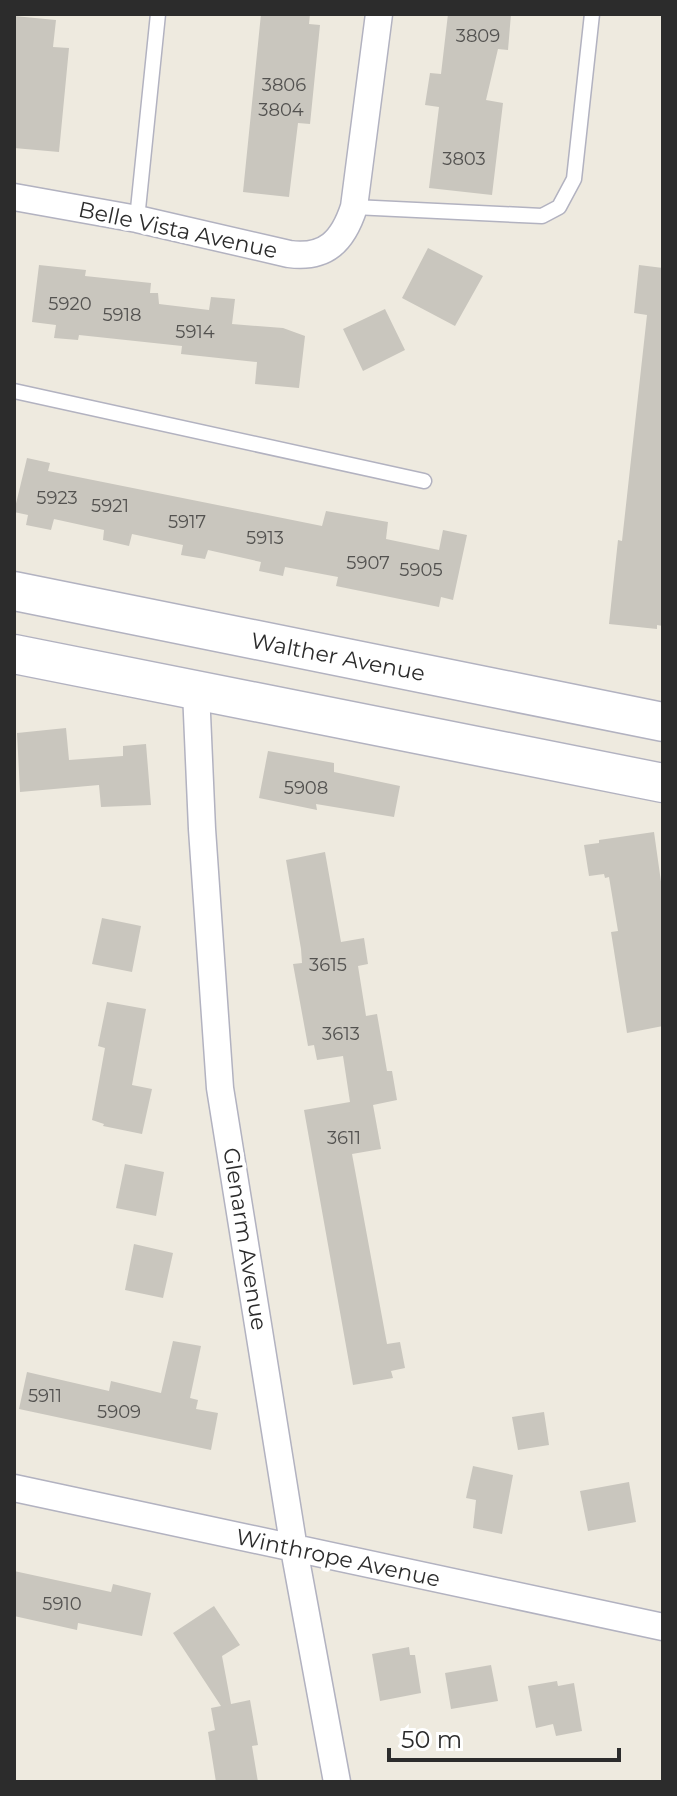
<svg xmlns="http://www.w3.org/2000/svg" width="677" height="1796" viewBox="0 0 677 1796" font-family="Montserrat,sans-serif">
<rect width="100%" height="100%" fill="#eeeadf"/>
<path fill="#c9c6be" d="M 261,14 L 310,14 L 309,24 L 320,25 L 310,124 L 298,123 L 289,197 L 243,192 Z
M 448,14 L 511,14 L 508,50 L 498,49 L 486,100 L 503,103 L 492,195 L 429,188 L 439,107 L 425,105 L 430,73 L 441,74 Z
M 14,16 L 56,20 L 53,47 L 69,48 L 59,152 L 14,148 Z
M 428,248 L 483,276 L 455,326 L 402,298 Z
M 39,265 L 86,270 L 85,276 L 151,283 L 150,293 L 158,293 L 159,304 L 209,310 L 211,297 L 235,299 L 232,324 L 283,328 L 305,336 L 299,388 L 255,384 L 257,362 L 181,354 L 182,346 L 79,335 L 78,340 L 54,338 L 56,325 L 32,322 Z
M 639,265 L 663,268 L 663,626 L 657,625 L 657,629 L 609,624 L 618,540 L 622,541 L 647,315 L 634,313 Z
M 385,309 L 405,350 L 363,371 L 343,329 Z
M 27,458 L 50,463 L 48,471 L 322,526 L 326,511 L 388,522 L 386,539 L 439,550 L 443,530 L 467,535 L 453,600 L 441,597 L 439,607 L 336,586 L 338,577 L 285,567 L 283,576 L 259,571 L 261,562 L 208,550 L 205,559 L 181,555 L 183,545 L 132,534 L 129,546 L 103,540 L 104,530 L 54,519 L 51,530 L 26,525 L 28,515 L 14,512 Z
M 66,728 L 69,760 L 123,756 L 123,746 L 146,744 L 151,805 L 101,807 L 99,785 L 20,792 L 17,733 Z
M 268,751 L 334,763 L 334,772 L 400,786 L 394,817 L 316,804 L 317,810 L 259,798 Z
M 654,832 L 663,896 L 663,1026 L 627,1033 L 611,932 L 618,931 L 609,877 L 605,878 L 604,874 L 589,876 L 584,845 L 599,843 L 599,840 Z
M 325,852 L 341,942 L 364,938 L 368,964 L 358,966 L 366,1016 L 377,1014 L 387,1071 L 392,1071 L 397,1100 L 373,1105 L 381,1149 L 352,1154 L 387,1344 L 400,1342 L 405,1368 L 391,1371 L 393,1378 L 353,1385 L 304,1110 L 350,1102 L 343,1056 L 317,1060 L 314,1045 L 308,1046 L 293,964 L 302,963 L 301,949 L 286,860 Z
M 102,918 L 141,926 L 132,972 L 92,964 Z
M 107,1002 L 146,1009 L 132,1085 L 152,1089 L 142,1134 L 103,1126 L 104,1124 L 92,1120 L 105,1048 L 98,1046 Z
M 125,1164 L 164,1172 L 156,1216 L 116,1208 Z
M 134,1244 L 173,1253 L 163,1298 L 125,1290 Z
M 173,1341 L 201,1346 L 190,1398 L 198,1400 L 196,1409 L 218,1413 L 211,1450 L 19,1409 L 27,1372 L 109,1391 L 111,1381 L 161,1393 Z
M 544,1412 L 549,1445 L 518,1450 L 512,1417 Z
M 473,1466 L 513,1475 L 502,1534 L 473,1528 L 476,1500 L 466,1498 Z
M 629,1482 L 636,1522 L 588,1531 L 580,1491 Z
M 14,1571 L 111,1592 L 113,1584 L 151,1593 L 142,1636 L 78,1623 L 77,1630 L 14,1616 Z
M 214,1606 L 240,1645 L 222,1656 L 231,1704 L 250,1700 L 258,1745 L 252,1746 L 258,1782 L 216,1782 L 208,1732 L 215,1730 L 211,1708 L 221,1706 L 173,1633 Z
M 409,1647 L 410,1655 L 415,1655 L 421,1693 L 380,1701 L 372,1654 Z
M 491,1665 L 498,1701 L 451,1709 L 445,1673 Z
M 557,1681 L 558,1686 L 574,1683 L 582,1731 L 556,1736 L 553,1724 L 536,1728 L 528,1686 Z"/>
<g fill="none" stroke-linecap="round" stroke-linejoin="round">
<defs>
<path id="service" d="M 354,207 L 542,216 L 559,207 L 574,179 L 592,14
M 137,219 L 158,14
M 14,391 L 424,481"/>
<path id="minor" d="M 14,197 L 137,219 L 289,254 C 326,259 343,241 354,207 L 379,14
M 196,691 L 202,829 L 220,1088 L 294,1549 L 337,1782
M 14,1488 L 663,1627"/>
<path id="secondary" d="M 14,591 L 663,722
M 14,654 L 663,783"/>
</defs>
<use href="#service" stroke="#b2b2c0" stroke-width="17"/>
<use href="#minor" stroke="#b2b2c0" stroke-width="29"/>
<use href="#secondary" stroke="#b2b2c0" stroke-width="41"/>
<use href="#service" stroke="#fff" stroke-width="14"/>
<use href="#minor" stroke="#fff" stroke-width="26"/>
<use href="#secondary" stroke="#fff" stroke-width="38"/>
</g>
<g text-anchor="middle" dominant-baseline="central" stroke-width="8" stroke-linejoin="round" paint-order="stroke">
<g font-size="18" fill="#535250">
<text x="478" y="36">3809</text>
<text x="284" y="85">3806</text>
<text x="281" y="110">3804</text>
<text x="464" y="159">3803</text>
<text x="70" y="304">5920</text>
<text x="122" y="315">5918</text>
<text x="195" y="332">5914</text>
<text x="57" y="498">5923</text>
<text x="110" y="506">5921</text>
<text x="187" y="522">5917</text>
<text x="265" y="538">5913</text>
<text x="368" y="563">5907</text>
<text x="421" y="570">5905</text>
<text x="306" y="788">5908</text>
<text x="328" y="965">3615</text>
<text x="341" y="1034">3613</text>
<text x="344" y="1138">3611</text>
<text x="45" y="1396">5911</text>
<text x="119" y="1412">5909</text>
<text x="62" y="1604">5910</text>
</g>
<g font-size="22" fill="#2c2c2c" stroke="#fff">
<text transform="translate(178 230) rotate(12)">Belle Vista Avenue</text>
<text transform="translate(338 657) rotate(11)">Walther Avenue</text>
<text transform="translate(245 1239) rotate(81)">Glenarm Avenue</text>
<text transform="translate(338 1558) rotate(12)">Winthrope Avenue</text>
</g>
</g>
<rect width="677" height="1796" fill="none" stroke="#2c2c2c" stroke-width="32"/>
<path d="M389 1748v12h230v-12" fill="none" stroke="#2c2c2c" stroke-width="4"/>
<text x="401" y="1748" font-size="24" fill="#2c2c2c" stroke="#ffffff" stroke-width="6" paint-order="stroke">50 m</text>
</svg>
